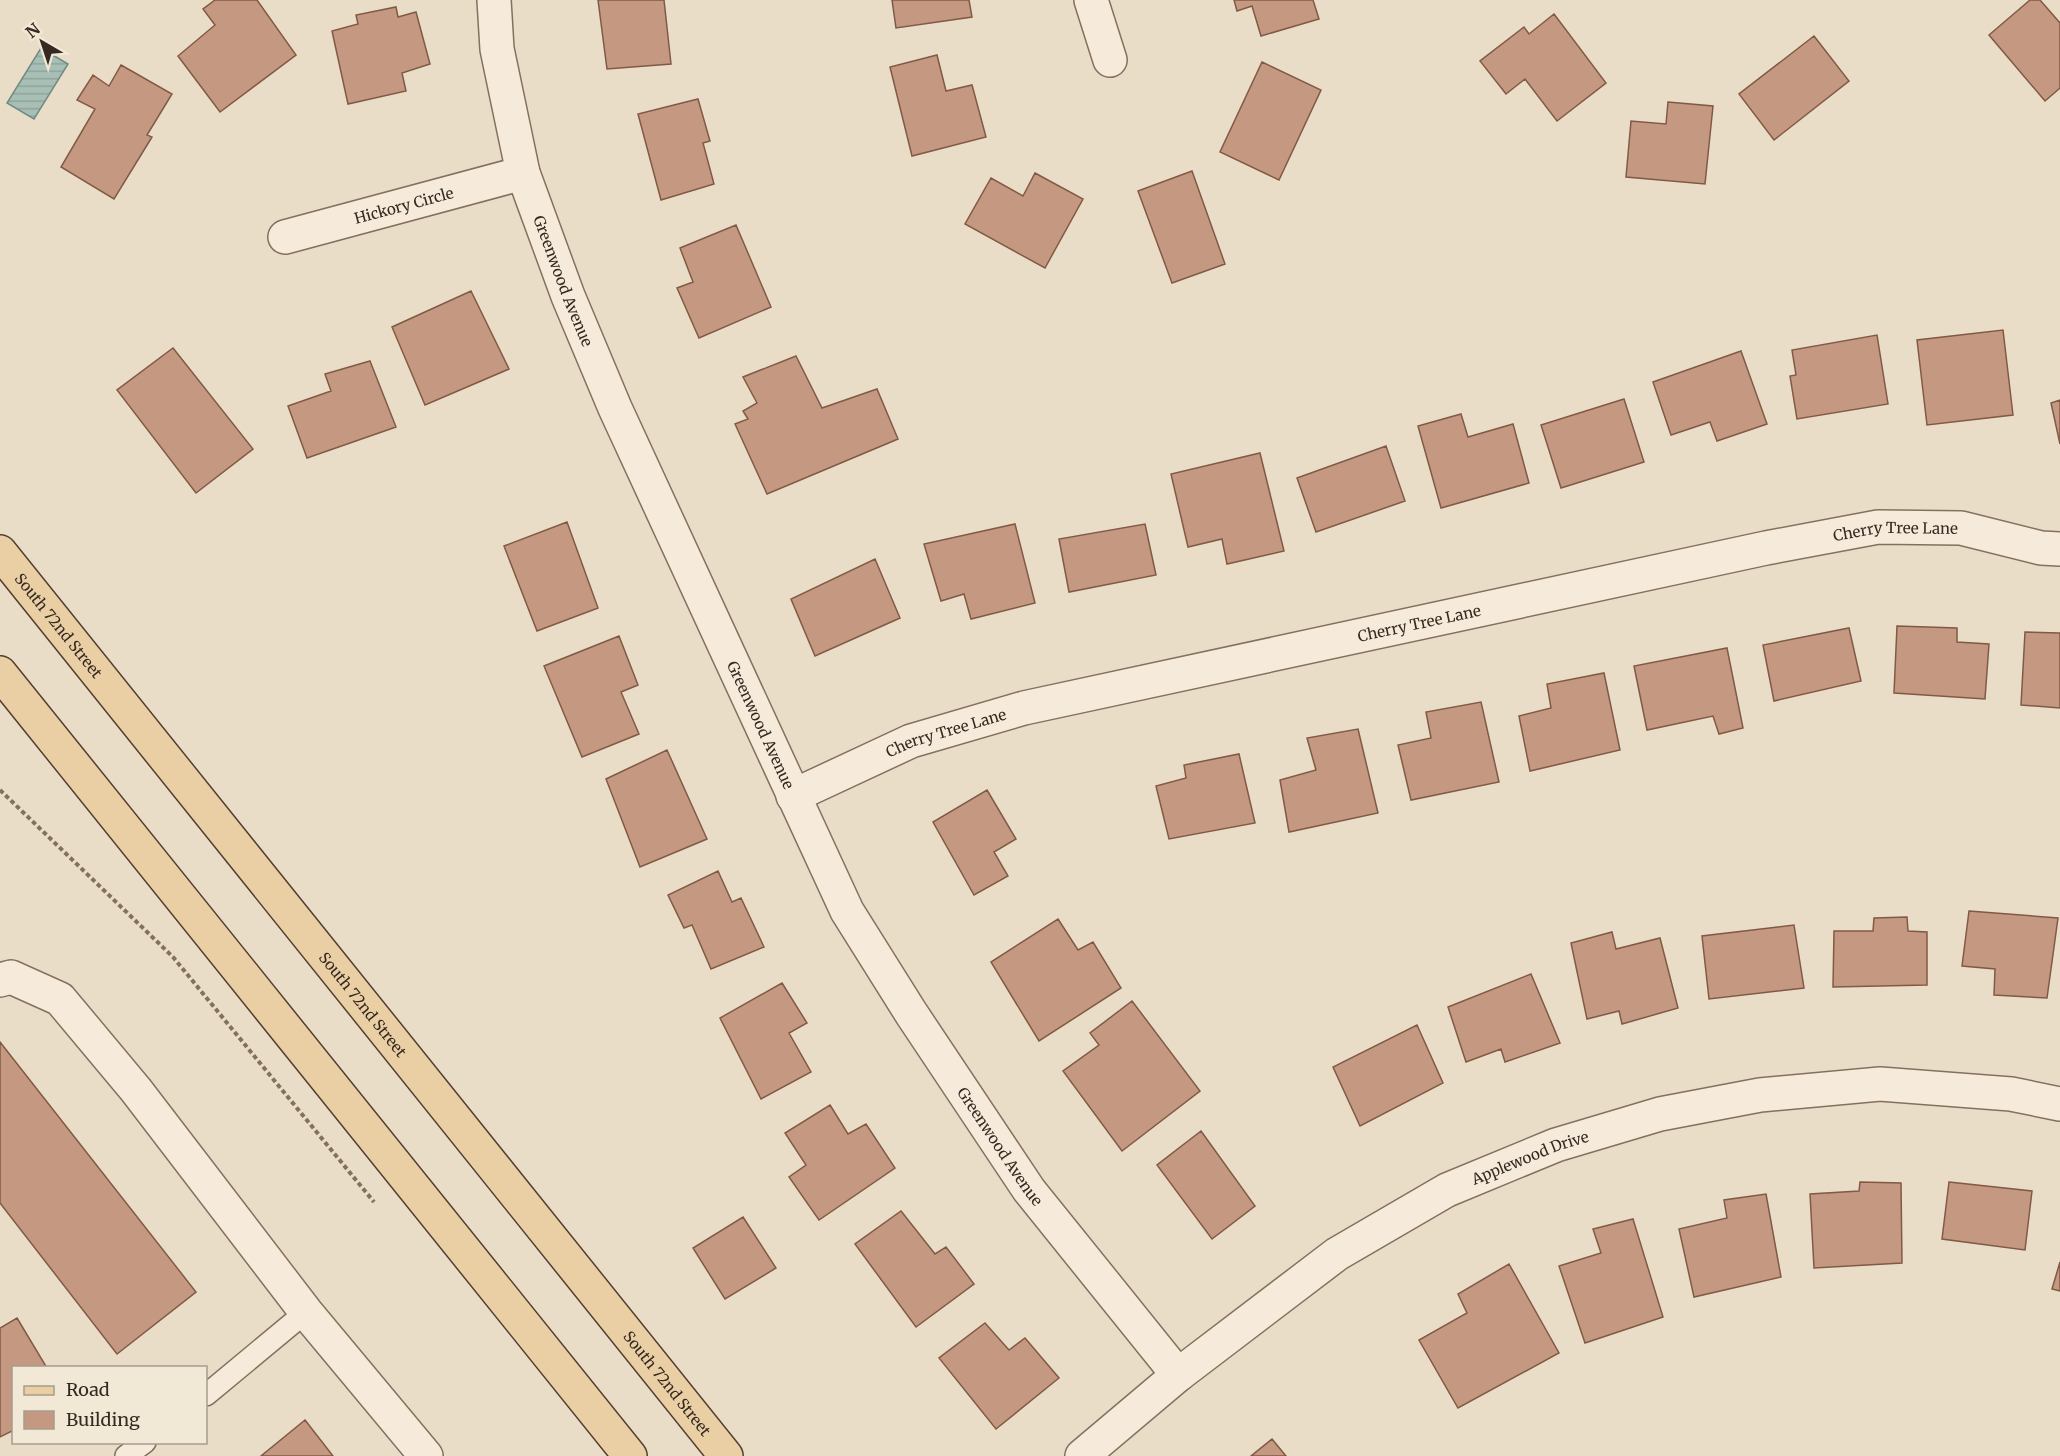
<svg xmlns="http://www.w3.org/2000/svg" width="2060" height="1456" viewBox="0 0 2060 1456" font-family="Merriweather,serif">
<defs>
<pattern id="water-rules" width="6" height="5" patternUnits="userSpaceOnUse" patternTransform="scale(1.5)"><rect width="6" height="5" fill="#a8bfb6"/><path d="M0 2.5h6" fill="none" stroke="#91a49c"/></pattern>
</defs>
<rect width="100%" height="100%" fill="#eaddc7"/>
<path fill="url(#water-rules)" stroke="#6f8c83" stroke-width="1.5" d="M 41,48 L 68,64 L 34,119 L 7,103 Z"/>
<path fill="#c59881" stroke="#815a46" stroke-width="1.5" d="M 215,0 L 257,0 L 296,55 L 220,112 L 178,56 L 215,25 L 203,9 Z
M 598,0 L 664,0 L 671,64 L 607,69 Z
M 892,0 L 969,0 L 972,17 L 896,28 Z
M 1234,0 L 1313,0 L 1319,19 L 1261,36 L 1252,6 L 1237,11 Z
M 2030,0 L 2040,0 L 2060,23 L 2060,88 L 2045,101 L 1989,35 Z
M 396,7 L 398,17 L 416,12 L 430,64 L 402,73 L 406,91 L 348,104 L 332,31 L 358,24 L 356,15 Z
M 1554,14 L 1606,83 L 1557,121 L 1525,79 L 1506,94 L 1480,61 L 1524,27 L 1529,34 Z
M 1814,36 L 1849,81 L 1774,140 L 1739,94 Z
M 937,55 L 946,91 L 972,85 L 986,137 L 912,156 L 890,67 Z
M 1262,62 L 1321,90 L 1279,180 L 1220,152 Z
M 121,65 L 172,94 L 147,135 L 152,137 L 114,199 L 61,167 L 95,109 L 77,100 L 93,75 L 109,86 Z
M 698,99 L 710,141 L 703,143 L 714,184 L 661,200 L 638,114 Z
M 1668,102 L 1713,106 L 1705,184 L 1626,177 L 1631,121 L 1666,124 Z
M 1192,171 L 1225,264 L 1172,283 L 1138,191 Z
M 1035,173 L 1083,199 L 1045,268 L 965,224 L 991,178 L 1023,196 Z
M 736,225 L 771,307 L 699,338 L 677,288 L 693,282 L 680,248 Z
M 471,291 L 509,369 L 425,405 L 392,327 Z
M 2003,330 L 2013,415 L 1927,425 L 1917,340 Z
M 1877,335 L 1888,404 L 1797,419 L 1790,376 L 1796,375 L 1792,350 Z
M 173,348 L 253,449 L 196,493 L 117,390 Z
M 1741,351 L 1767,424 L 1717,441 L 1710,422 L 1671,435 L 1653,382 Z
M 796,356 L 822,408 L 877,389 L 898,439 L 767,494 L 735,424 L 748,419 L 743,411 L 757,403 L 743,377 Z
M 370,361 L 396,427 L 307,458 L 288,406 L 331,391 L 325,374 Z
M 1624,399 L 1644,462 L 1561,488 L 1541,425 Z
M 2060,400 L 2060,444 L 2051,403 Z
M 1461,414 L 1468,437 L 1513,424 L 1529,483 L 1441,508 L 1418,426 Z
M 1386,446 L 1405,501 L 1316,532 L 1297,478 Z
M 1260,453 L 1284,551 L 1227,564 L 1222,539 L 1188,547 L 1171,474 Z
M 567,522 L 598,608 L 537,631 L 504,546 Z
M 1015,524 L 1035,603 L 971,619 L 964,594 L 941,601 L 924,544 Z
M 1145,524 L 1156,575 L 1069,592 L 1059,539 Z
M 875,559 L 900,618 L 815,656 L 791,599 Z
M 1897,626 L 1957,628 L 1957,642 L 1989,644 L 1985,699 L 1894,693 Z
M 1849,628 L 1861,681 L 1774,701 L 1763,645 Z
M 2025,632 L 2060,633 L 2060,708 L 2021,705 Z
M 619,636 L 638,685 L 621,692 L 639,734 L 582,757 L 544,666 Z
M 1727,648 L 1743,728 L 1719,734 L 1713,716 L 1647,730 L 1634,666 Z
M 1604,673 L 1620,750 L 1530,771 L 1519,716 L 1551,708 L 1547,684 Z
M 1481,702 L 1499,782 L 1411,800 L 1398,745 L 1431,738 L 1426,712 Z
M 1358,729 L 1378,813 L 1289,832 L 1280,780 L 1316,770 L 1307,738 Z
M 667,750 L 707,839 L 640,867 L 606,779 Z
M 1239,754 L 1255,823 L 1169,839 L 1156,786 L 1186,778 L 1184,765 Z
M 987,790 L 1016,839 L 994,852 L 1008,876 L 974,895 L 933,822 Z
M 718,871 L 732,902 L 741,898 L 764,947 L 711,969 L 692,925 L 684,928 L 668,895 Z
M 1969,911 L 2058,918 L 2047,998 L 1994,995 L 1995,969 L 1962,966 Z
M 1907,917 L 1908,931 L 1927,932 L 1927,985 L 1833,987 L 1834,931 L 1873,931 L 1874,918 Z
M 1058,919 L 1078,950 L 1093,942 L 1121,988 L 1039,1041 L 991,962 Z
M 1794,925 L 1804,988 L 1709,999 L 1702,936 Z
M 1612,932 L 1616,949 L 1660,938 L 1678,1008 L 1622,1024 L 1619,1011 L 1587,1019 L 1571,943 Z
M 1531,974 L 1560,1043 L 1505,1062 L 1501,1049 L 1466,1062 L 1448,1007 Z
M 782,983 L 807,1023 L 789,1033 L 811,1072 L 761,1099 L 720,1018 Z
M 1132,1001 L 1200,1091 L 1122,1151 L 1063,1071 L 1099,1045 L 1090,1033 Z
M 1417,1025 L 1443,1083 L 1360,1126 L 1333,1067 Z
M 0,1042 L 196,1292 L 117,1354 L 0,1203 Z
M 830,1105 L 848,1134 L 866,1124 L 895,1168 L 819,1220 L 789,1177 L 806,1165 L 785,1133 Z
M 1201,1131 L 1255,1206 L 1212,1239 L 1157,1165 Z
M 1860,1182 L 1901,1183 L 1902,1263 L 1814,1268 L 1810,1194 L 1859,1191 Z
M 1949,1182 L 2032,1191 L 2025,1250 L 1942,1239 Z
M 1766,1194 L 1781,1277 L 1694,1297 L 1679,1229 L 1727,1218 L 1724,1200 Z
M 901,1211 L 935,1254 L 946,1247 L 974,1284 L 916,1327 L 855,1244 Z
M 743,1217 L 776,1268 L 725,1299 L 693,1248 Z
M 1633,1219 L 1663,1317 L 1585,1343 L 1559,1266 L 1601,1253 L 1593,1229 Z
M 2060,1262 L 2060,1291 L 2052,1289 Z
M 1509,1264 L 1559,1353 L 1458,1408 L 1419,1340 L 1467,1313 L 1458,1294 Z
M 17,1318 L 47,1368 L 14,1368 L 14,1430 L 0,1437 L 0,1328 Z
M 985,1323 L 1009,1350 L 1025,1338 L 1059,1378 L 996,1429 L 939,1358 Z
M 305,1420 L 333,1456 L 261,1456 Z
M 1272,1439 L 1286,1456 L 1251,1456 Z"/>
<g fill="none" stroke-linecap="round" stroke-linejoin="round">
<defs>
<path id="service" d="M 206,1395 L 306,1312
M 126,1456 L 145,1442"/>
<g id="minor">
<path id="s1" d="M 494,0 L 497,49 L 523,173 L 568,296 L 615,408 L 847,911 L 911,1013 L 1029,1190 L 1178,1375"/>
<path d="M 1091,0 L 1110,60"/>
<path id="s2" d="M 285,237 L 523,173"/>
<path id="s3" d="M 793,796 L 911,741 L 1024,708 L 1766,548 L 1878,527 L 1961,528 L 2041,548 L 2060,549"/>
<path d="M 0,980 L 11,977 L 60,999 L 136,1090 L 306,1312 L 426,1456"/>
<path id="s4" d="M 1082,1456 L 1178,1375 L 1337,1254 L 1447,1190 L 1556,1145 L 1660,1114 L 1760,1095 L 1880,1084 L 2011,1094 L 2060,1104"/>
</g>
<g id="primary">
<path id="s5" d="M 0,552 L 726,1456"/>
<path d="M 0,673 L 630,1456"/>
</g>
</defs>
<use href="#service" stroke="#84705e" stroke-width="24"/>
<use href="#minor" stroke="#84705e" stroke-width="36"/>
<use href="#primary" stroke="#533f32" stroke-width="36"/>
<path stroke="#84705e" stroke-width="4" stroke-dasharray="4.5 3" stroke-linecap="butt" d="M 0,790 L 173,957 L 374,1202"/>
<use href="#service" stroke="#f6ebda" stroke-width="21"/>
<use href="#minor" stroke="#f6ebda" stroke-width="33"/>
<use href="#primary" stroke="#e9cfa3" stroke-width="33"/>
</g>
<g text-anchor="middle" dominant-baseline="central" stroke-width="4.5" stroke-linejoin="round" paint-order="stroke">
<g font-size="15" fill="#362921" stroke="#f2e8d6">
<text stroke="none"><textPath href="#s2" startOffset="123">Hickory Circle</textPath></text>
<text stroke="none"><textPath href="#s1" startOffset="291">Greenwood Avenue</textPath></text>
<text stroke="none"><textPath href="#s3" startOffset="1138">Cherry Tree Lane</textPath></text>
<text stroke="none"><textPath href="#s3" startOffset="652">Cherry Tree Lane</textPath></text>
<text stroke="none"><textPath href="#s5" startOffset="94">South 72nd Street</textPath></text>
<text stroke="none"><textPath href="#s1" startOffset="777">Greenwood Avenue</textPath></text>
<text stroke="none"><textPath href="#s3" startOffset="166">Cherry Tree Lane</textPath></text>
<text stroke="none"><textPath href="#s5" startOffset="580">South 72nd Street</textPath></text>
<text stroke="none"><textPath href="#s1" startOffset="1263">Greenwood Avenue</textPath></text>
<text stroke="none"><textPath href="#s4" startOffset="542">Applewood Drive</textPath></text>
<text stroke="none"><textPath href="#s5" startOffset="1066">South 72nd Street</textPath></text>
</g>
</g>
<rect x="12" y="1366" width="195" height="78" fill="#f2e8d6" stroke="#a79c8e" stroke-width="1.5"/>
<rect x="24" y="1386" width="30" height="9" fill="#e9cfa3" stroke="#a79c8e" stroke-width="1.5"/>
<text x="66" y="1396" font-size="18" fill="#362921">Road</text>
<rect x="24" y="1411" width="30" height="18" fill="#c59881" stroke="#a79c8e" stroke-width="1.5"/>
<text x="66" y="1426" font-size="18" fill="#362921">Building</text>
<g transform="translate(42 42) rotate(321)" stroke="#f2e8d6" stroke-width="4.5" paint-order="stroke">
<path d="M0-4.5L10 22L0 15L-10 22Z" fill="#362921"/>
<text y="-9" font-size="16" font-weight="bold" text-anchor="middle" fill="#362921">N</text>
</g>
</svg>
